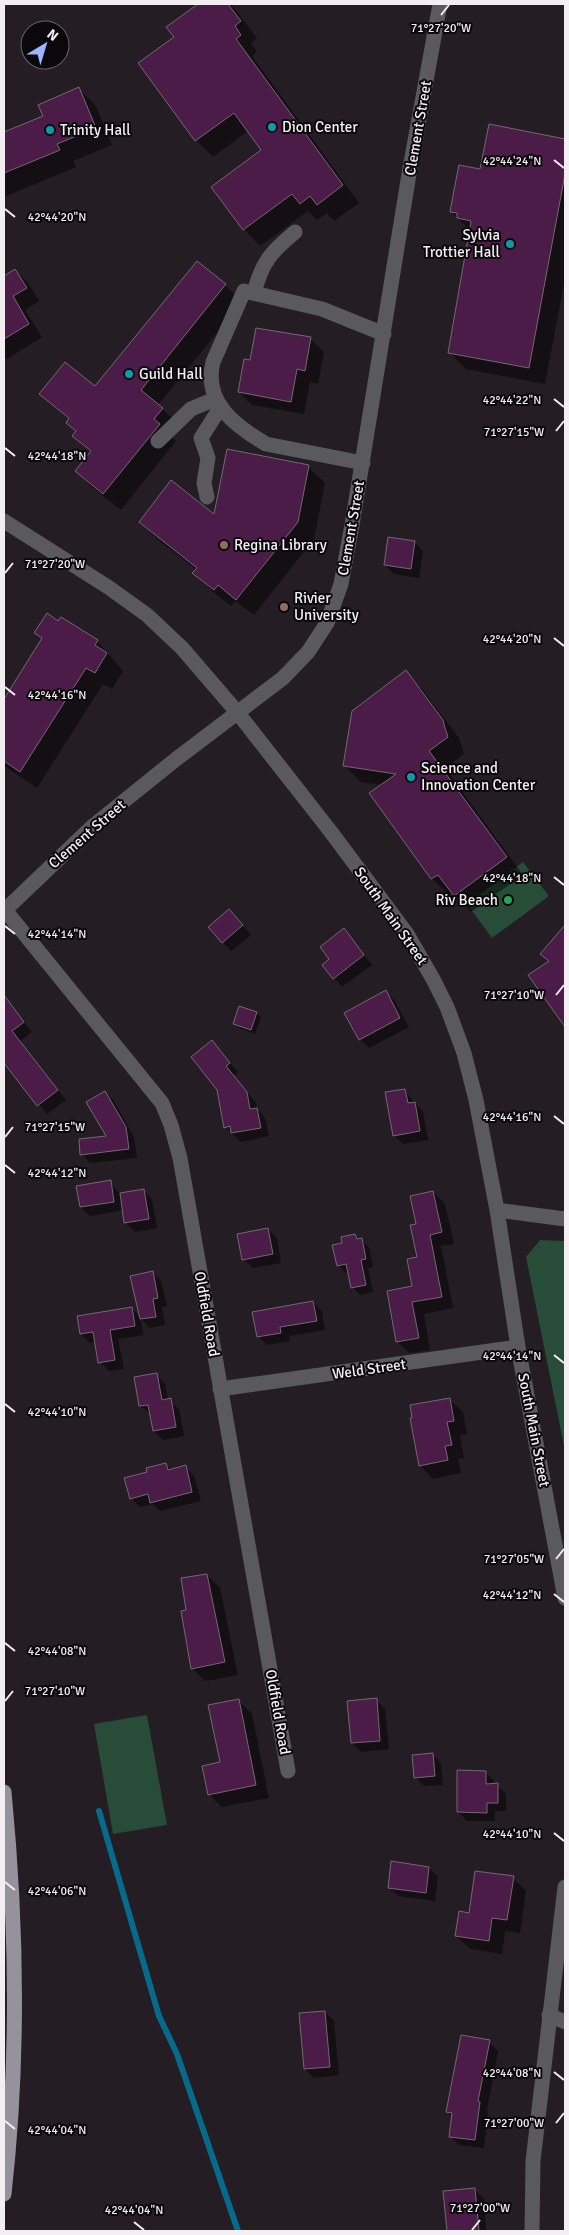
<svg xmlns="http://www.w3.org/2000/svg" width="569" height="2235" viewBox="0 0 569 2235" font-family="Signika,sans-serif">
<rect width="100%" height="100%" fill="#241d23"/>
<path fill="#274c37" d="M 523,862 L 549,896 L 492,938 L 467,904 Z
M 540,1240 L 565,1241 L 565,1451 L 526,1257 Z
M 147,1715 L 167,1825 L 113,1834 L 94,1724 Z"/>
<path fill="#0007" d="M 200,4 L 230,4 L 234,8 L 257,38 L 251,43 L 257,52 L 252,56 L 359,203 L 334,221 L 327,213 L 317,220 L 308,211 L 260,246 L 244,229 L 263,150 L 248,131 L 213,157 L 196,140 L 175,37 L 168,27 Z
M 79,89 L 96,106 L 112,145 L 73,161 L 76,167 L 4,197 L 4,133 L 44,116 Z
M 490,126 L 565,140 L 565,278 L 545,384 L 466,369 L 449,352 L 471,231 L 451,212 L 481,170 Z
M 197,262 L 225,285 L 242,302 L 158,405 L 179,425 L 170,436 L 176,441 L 121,510 L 93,488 L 76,471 L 91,453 L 74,436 L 77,432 L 67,423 L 70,420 L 41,394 L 96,388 Z
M 15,270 L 28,283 L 39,301 L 25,310 L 42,337 L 7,359 L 4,356 L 4,275 L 5,276 Z
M 310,339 L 324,352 L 318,384 L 310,382 L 304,414 L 252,405 L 239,392 L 251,361 Z
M 308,467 L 325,483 L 314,539 L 254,615 L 235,601 L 231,606 L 211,590 L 194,573 L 197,570 L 157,539 L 140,522 L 215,516 Z
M 414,542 L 423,551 L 419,578 L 394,574 L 385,565 Z
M 59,622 L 97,641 L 123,671 L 112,689 L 103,684 L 37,788 L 4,766 L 4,693 L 7,696 L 43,640 L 36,633 Z
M 406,672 L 422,689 L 459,738 L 464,754 L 445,768 L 523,875 L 471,912 L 453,892 L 449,895 L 432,878 L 370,794 L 382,785 L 361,782 L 344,765 Z
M 238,920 L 251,935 L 231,951 L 223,942 Z
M 565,927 L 565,1024 L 530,976 L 550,962 L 542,954 Z
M 344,930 L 372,965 L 342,987 L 323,965 L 331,960 Z
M 386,992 L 394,1000 L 409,1027 L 369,1048 L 360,1039 Z
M 6,1000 L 32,1032 L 20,1041 L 66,1100 L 47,1114 L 4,1061 L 4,1048 L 10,1043 L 4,1037 L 4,1002 Z
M 240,1007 L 257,1013 L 261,1017 L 255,1034 L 239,1028 L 235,1024 Z
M 212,1042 L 238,1072 L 234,1076 L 256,1103 L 257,1109 L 265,1118 L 269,1136 L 241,1142 L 225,1127 Z
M 404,1090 L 423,1112 L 428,1140 L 403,1144 L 394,1135 Z
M 105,1092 L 114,1101 L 134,1137 L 137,1158 L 90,1163 L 82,1154 L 108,1137 Z
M 110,1182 L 120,1194 L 143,1190 L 152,1199 L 157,1228 L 135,1232 L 126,1223 L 124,1210 L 90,1216 L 81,1207 Z
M 433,1192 L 445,1204 L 454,1244 L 441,1246 L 453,1308 L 424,1314 L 430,1350 L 409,1353 L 397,1341 L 414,1287 Z
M 268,1229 L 277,1238 L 281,1263 L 253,1268 L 244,1259 Z
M 355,1235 L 369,1247 L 373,1267 L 368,1268 L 373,1292 L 360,1295 L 352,1287 L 349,1272 L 346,1273 L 338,1265 L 343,1244 Z
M 152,1272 L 161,1281 L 167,1306 L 162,1307 L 165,1325 L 150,1328 L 140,1318 L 144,1335 L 118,1339 L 124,1369 L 109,1371 L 100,1362 L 96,1342 L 90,1343 L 81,1334 L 131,1308 L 141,1317 Z
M 313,1302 L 322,1311 L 325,1330 L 289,1336 L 290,1341 L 267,1345 L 258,1336 Z
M 156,1375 L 165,1384 L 168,1400 L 179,1409 L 184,1436 L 163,1440 L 154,1431 L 151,1414 L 140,1406 Z
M 449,1399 L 463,1412 L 467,1434 L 460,1435 L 464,1458 L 458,1459 L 461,1473 L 433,1479 L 420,1465 Z
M 165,1464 L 172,1471 L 185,1467 L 194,1476 L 201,1501 L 160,1511 L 153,1504 L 140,1507 L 131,1498 L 149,1473 Z
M 207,1575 L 220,1588 L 238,1675 L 205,1681 L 192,1668 L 188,1611 Z
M 376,1700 L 385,1709 L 389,1749 L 361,1752 L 352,1743 Z
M 239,1701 L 252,1714 L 269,1798 L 222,1807 L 209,1794 L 221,1763 Z
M 432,1754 L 441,1763 L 443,1785 L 424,1786 L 415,1777 Z
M 485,1772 L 494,1781 L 494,1785 L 497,1785 L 506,1794 L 506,1811 L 495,1811 L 495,1821 L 467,1821 L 458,1812 Z
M 429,1868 L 438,1877 L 435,1901 L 398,1896 L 389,1888 Z
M 513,1878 L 526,1891 L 520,1933 L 505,1931 L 502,1954 L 470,1949 L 456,1936 L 470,1914 Z
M 325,2012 L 334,2021 L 339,2075 L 314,2078 L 305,2069 Z
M 489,2042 L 498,2051 L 487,2110 L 488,2112 L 484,2148 L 459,2145 L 450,2136 L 452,2117 L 447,2112 Z
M 475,2190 L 484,2199 L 486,2231 L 448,2231 L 445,2192 Z"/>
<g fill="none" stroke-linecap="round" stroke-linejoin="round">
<path stroke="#066a8a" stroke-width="6" d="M 99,1811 L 159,2016 L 177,2054 L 238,2231"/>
</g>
<path fill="#4b1c48" stroke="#726971" d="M 198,4 L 228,4 L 241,21 L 235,26 L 241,35 L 236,39 L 343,185 L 317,205 L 310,196 L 300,204 L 292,194 L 243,230 L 211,187 L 261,150 L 234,113 L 195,141 L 138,63 L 174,37 L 166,27 Z
M 79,87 L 96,128 L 57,144 L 60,150 L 4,173 L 4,132 L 43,116 L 38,105 Z
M 489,124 L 565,139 L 565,174 L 529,368 L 448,353 L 471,221 L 457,218 L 457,213 L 450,212 L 454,190 L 459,165 L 480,169 Z
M 197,261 L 226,284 L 141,390 L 163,408 L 154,419 L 160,424 L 103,494 L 75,471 L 91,451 L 72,436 L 76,431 L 66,423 L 69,418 L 39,394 L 65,362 L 95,386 Z
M 15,269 L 27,288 L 13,296 L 29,324 L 4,339 L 4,276 Z
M 256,328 L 311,337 L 305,371 L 297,369 L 291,402 L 238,392 L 244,359 L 250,360 Z
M 227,449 L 309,465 L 298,522 L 236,600 L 218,585 L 214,590 L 192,573 L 197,568 L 139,522 L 171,480 L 214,514 Z
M 388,537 L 415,541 L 411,569 L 384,565 Z
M 47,613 L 58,621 L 61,617 L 98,640 L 95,645 L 107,653 L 95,673 L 86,668 L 20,772 L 4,761 L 4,699 L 42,638 L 34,633 Z
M 406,670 L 443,720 L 445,728 L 448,737 L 429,751 L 507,857 L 454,896 L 438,875 L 431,879 L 369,793 L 396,774 L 343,766 L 352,711 Z
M 229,909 L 243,925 L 222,943 L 208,927 Z
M 565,925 L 565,1027 L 528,975 L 549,961 L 540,954 Z
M 344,928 L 364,955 L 333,979 L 322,965 L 329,959 L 320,947 Z
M 386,990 L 400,1018 L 359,1040 L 344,1013 Z
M 4,995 L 24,1022 L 12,1031 L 58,1090 L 37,1106 L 4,1063 Z
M 239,1006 L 257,1012 L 251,1030 L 233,1024 Z
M 212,1040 L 230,1063 L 226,1066 L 247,1092 L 250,1109 L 257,1108 L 261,1128 L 231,1133 L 230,1126 L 224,1128 L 217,1090 L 191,1057 Z
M 405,1089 L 408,1103 L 415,1102 L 420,1131 L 393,1136 L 385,1092 Z
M 105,1091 L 126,1127 L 129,1149 L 80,1155 L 79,1139 L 106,1136 L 86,1102 Z
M 111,1180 L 114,1202 L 80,1207 L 76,1186 Z
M 144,1189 L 149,1219 L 124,1223 L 120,1193 Z
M 433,1191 L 442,1232 L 430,1235 L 442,1297 L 412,1302 L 419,1338 L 396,1342 L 387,1291 L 412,1286 L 407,1259 L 417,1257 L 410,1225 L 416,1224 L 410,1196 Z
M 268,1228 L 273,1254 L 242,1260 L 237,1234 Z
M 355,1234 L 357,1239 L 362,1238 L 366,1259 L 361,1260 L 366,1285 L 351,1288 L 346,1264 L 337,1266 L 332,1245 L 342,1243 L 341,1237 Z
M 153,1271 L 158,1298 L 153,1299 L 156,1317 L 140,1319 L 130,1276 Z
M 313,1301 L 317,1321 L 280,1327 L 281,1333 L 257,1337 L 252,1312 Z
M 132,1307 L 135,1326 L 110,1330 L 115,1360 L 98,1363 L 93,1332 L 80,1334 L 77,1316 Z
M 157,1373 L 162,1400 L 171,1398 L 176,1427 L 153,1431 L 148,1405 L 139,1406 L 134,1377 Z
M 450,1398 L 454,1421 L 447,1422 L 452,1445 L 445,1446 L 448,1460 L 419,1466 L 410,1418 L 412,1418 L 410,1405 Z
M 166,1463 L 168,1470 L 186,1465 L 192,1492 L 150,1503 L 148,1494 L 130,1499 L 124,1478 L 147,1472 L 146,1468 Z
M 207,1574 L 225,1662 L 191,1669 L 181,1611 L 186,1610 L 181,1578 Z
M 377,1698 L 380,1741 L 351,1743 L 347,1701 Z
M 239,1699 L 256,1785 L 208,1795 L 202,1766 L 220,1762 L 208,1705 Z
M 433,1753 L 435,1776 L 414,1778 L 412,1755 Z
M 457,1770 L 486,1771 L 486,1784 L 498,1783 L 498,1803 L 487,1803 L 487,1813 L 457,1812 Z
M 391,1861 L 429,1867 L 426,1893 L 388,1888 Z
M 475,1871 L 514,1876 L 507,1920 L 492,1918 L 489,1941 L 455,1936 L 459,1911 L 469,1913 Z
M 325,2011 L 330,2067 L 304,2069 L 299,2013 Z
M 461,2035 L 490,2040 L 478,2101 L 480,2102 L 475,2140 L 449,2137 L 452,2113 L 446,2112 Z
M 475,2188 L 479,2231 L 447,2231 L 443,2191 Z"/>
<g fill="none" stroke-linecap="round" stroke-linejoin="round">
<path stroke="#59595e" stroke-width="15" d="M 254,293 C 262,262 271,252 295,232
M 158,441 L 191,409 L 215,399
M 363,463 L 266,444 C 235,426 203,402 213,362 L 244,291 L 322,309 L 384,334
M 207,497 L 204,483 L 208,458 L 201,438 L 220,408
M 4,521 L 108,587 L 147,615 L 182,648 L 237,712 L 331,832 L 407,934 L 433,979 L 447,1007 L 464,1053 L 476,1100 L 497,1210 L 518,1347 L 565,1598
M 497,1210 L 565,1219
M 220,1389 L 518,1347
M 288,1771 L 180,1158 L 171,1125 L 162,1103 L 5,910 L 93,826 L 175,760 L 283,678 L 308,652 L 327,623 L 341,584 L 352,525 L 409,174 L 440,4
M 549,2015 L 565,2022
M 532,2231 L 533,2161 L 565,1887"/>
<path stroke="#94939c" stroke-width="15" d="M 4,1792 C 17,1925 19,2060 4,2194"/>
</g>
<path fill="none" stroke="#f3eef2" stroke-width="2" d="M 441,15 L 449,5M 554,160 L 564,168M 5,209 L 15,217M 554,399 L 564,407M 556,431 L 564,421M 5,448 L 15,456M 5,573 L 13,563M 554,638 L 564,646M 5,687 L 15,695M 554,877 L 564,885M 5,926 L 15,934M 556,995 L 564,985M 554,1116 L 564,1124M 5,1137 L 13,1127M 5,1165 L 15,1173M 554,1355 L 564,1363M 5,1404 L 15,1412M 556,1559 L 564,1549M 554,1594 L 564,1602M 5,1643 L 15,1651M 5,1701 L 13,1691M 554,1833 L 564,1841M 5,1882 L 15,1890M 554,2072 L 564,2080M 5,2121 L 15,2129M 556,2123 L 564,2113M 134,2222 L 144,2230M 472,2230 L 480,2220"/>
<g fill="#0f9aa8" stroke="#0b080b" stroke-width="2">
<circle cx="272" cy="127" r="5"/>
<circle cx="50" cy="130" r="5"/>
<circle cx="510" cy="244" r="5"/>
<circle cx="129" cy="374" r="5"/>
<circle cx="411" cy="777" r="5"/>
</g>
<g fill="#8d6e63" stroke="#0b080b" stroke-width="2">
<circle cx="224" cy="545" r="5"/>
<circle cx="284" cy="607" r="5"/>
</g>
<circle fill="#2e9e5b" stroke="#0b080b" stroke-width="2" cx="508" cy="900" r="5"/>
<g text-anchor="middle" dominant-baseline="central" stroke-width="4" stroke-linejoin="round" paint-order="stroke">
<g font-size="15" fill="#f3eef2" stroke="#0b080b" text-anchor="start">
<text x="282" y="127">Dion Center</text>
<text x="60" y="130">Trinity Hall</text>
<text x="500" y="235" text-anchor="end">Sylvia<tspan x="500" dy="17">Trottier Hall</tspan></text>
<text x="139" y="374">Guild Hall</text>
<text x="234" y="545">Regina Library</text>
<text x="294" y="598">Rivier<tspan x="294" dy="17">University</tspan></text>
<text x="421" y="768">Science and<tspan x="421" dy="17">Innovation Center</tspan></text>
<text x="498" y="900" text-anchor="end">Riv Beach</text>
</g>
<g font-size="15" fill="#f3eef2" stroke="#0b080b">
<text transform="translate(418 128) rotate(-80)">Clement Street</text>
<text transform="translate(351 528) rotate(-80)">Clement Street</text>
<text transform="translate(87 834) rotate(-41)">Clement Street</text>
<text transform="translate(391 916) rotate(55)">South Main Street</text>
<text transform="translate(207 1314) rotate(80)">Oldfield Road</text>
<text transform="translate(369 1369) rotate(-8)">Weld Street</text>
<text transform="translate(534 1430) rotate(79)">South Main Street</text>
<text transform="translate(278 1712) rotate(80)">Oldfield Road</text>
</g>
</g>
<g font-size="12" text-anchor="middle" fill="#f3eef2" stroke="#0b080b" stroke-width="4" stroke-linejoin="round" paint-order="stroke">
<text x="441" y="32">71°27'20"W</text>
<text x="512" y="165">42°44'24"N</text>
<text x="57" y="221">42°44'20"N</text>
<text x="512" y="404">42°44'22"N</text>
<text x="514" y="436">71°27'15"W</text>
<text x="57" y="460">42°44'18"N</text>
<text x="55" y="568">71°27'20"W</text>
<text x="512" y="643">42°44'20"N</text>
<text x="57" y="699">42°44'16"N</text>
<text x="512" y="882">42°44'18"N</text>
<text x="57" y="938">42°44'14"N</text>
<text x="514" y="999">71°27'10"W</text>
<text x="512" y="1121">42°44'16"N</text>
<text x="55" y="1131">71°27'15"W</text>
<text x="57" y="1177">42°44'12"N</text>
<text x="512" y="1360">42°44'14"N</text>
<text x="57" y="1416">42°44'10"N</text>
<text x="514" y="1563">71°27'05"W</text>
<text x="512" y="1599">42°44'12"N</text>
<text x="57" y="1655">42°44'08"N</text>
<text x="55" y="1695">71°27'10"W</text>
<text x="512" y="1838">42°44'10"N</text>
<text x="57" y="1895">42°44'06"N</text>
<text x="512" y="2077">42°44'08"N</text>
<text x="514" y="2127">71°27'00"W</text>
<text x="57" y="2134">42°44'04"N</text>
<text x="480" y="2212">71°27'00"W</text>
<text x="134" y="2214">42°44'04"N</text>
</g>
<rect width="569" height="2235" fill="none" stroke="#f3eef2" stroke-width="10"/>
<g transform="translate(45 45) rotate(38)"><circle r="24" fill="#0b080b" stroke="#686467"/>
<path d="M0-4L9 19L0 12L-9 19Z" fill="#9eb4fd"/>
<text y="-8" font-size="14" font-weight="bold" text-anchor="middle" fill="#f3eef2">N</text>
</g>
</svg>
